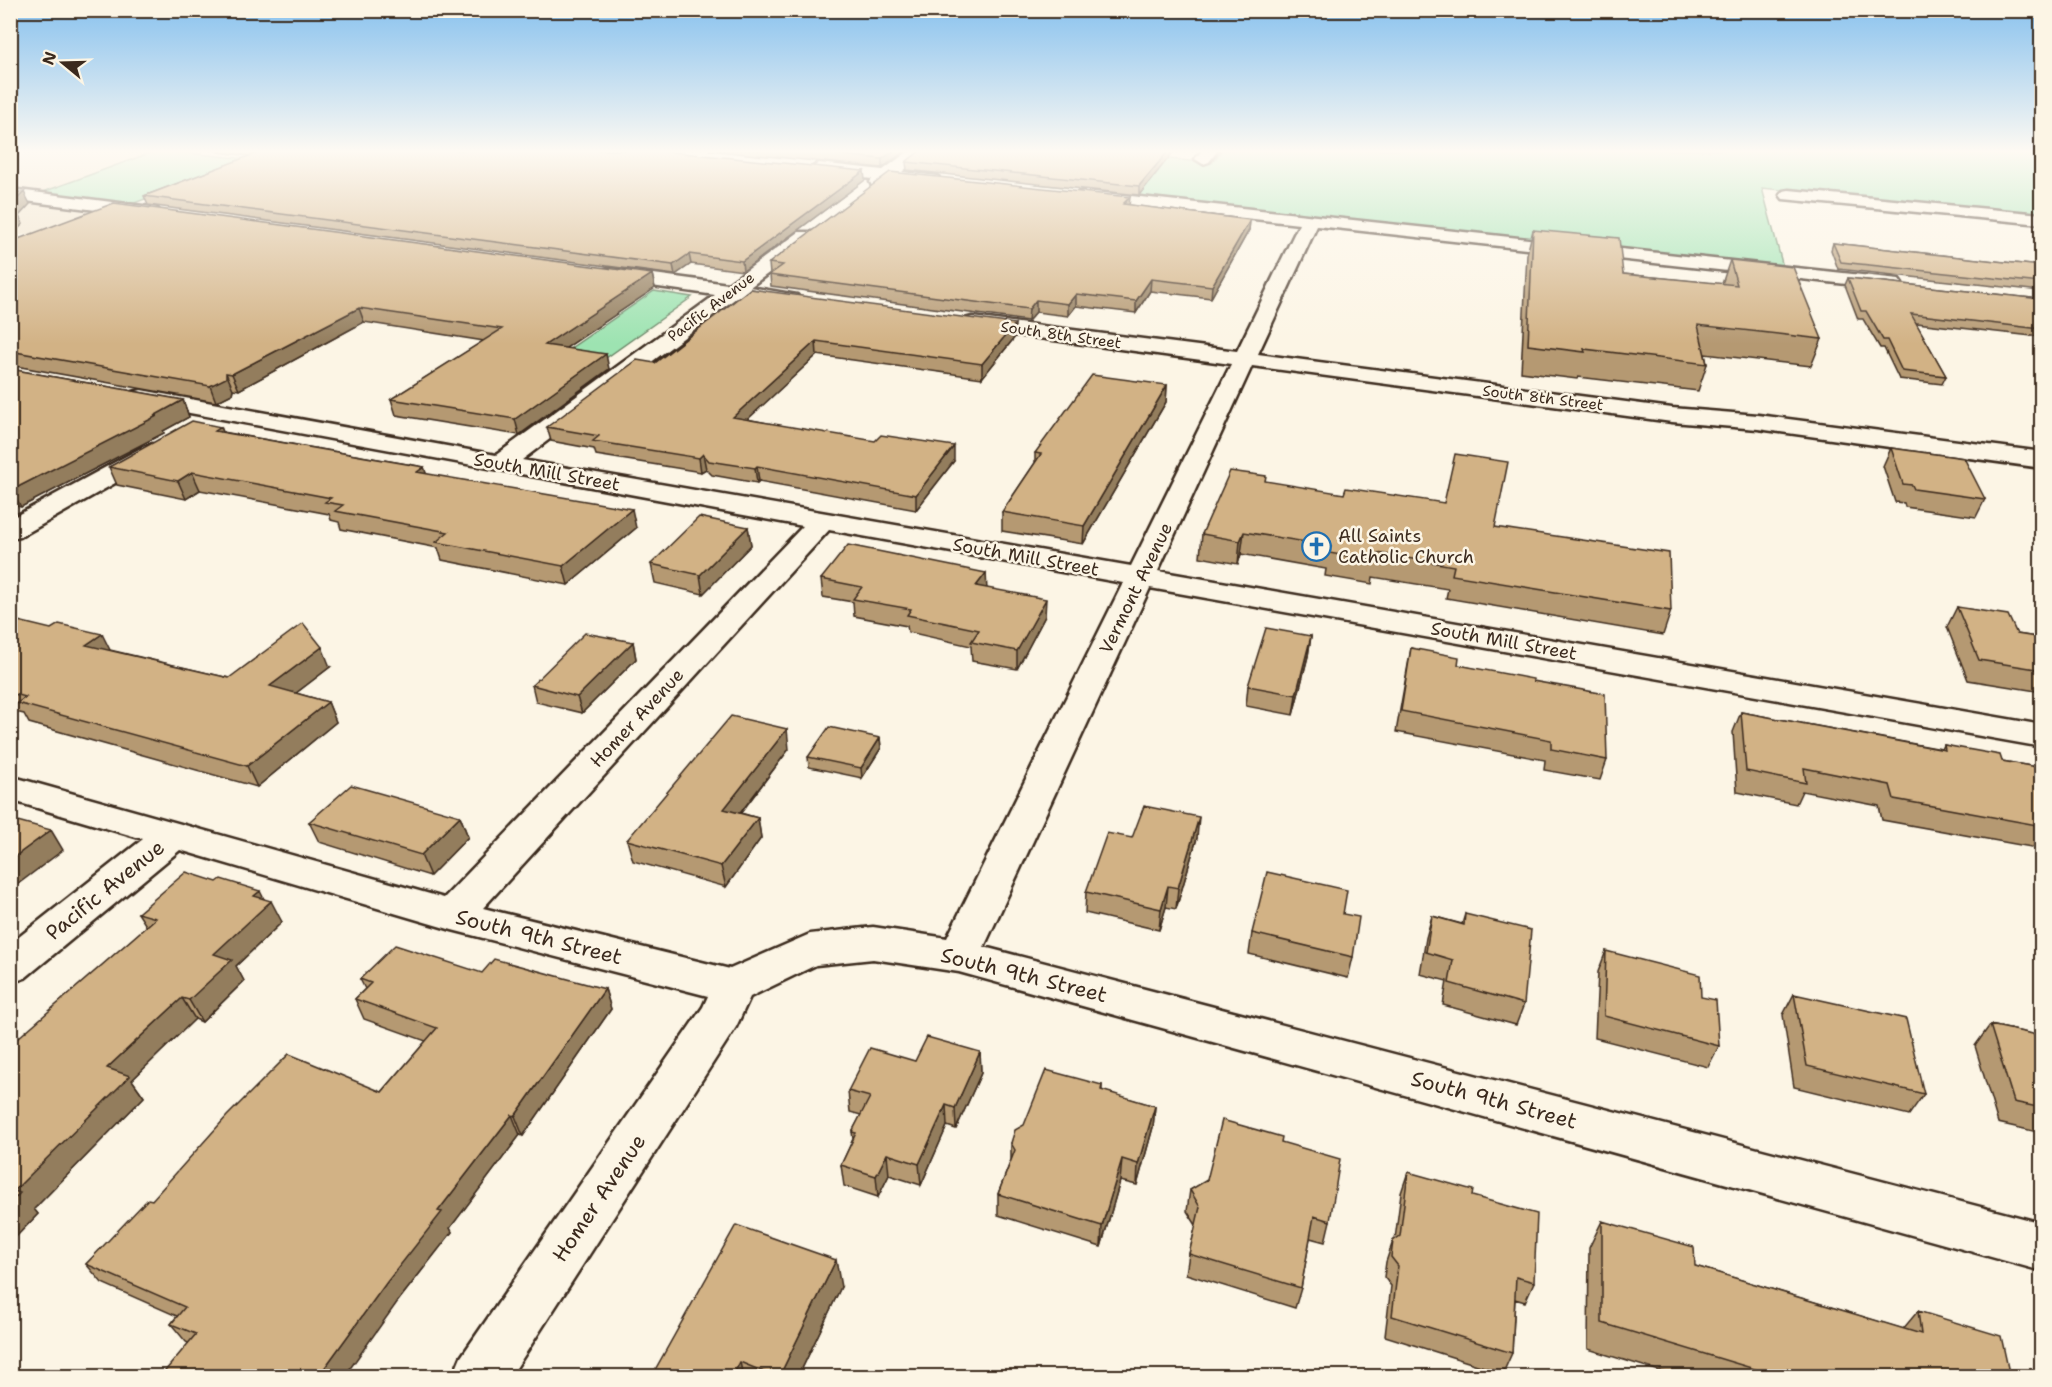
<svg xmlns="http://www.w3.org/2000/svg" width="2052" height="1387" viewBox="0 0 2052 1387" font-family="'Shantell Sans',sans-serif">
<rect width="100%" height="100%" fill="#fcf5e5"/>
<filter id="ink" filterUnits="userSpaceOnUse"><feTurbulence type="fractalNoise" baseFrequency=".0167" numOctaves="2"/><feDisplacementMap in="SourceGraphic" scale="12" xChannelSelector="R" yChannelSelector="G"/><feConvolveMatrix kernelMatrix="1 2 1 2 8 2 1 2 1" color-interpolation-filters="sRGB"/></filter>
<g filter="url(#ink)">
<path fill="#efe1c8" d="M 27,150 L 158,150 L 43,192 L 11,188 L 11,166 Z
M 11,201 L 104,214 L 90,228 L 11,236 Z"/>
<path fill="#9de3b1" stroke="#6c8668" stroke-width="1.5" d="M 158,150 L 249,159 L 132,204 L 43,192 Z
M 1073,150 L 1212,163 L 1222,150 L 2042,150 L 2041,216 L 1762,188 L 1783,267 L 1036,184 Z
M 654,291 L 692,297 L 606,358 L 565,352 Z"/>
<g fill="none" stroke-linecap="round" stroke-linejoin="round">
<defs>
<path id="minor" d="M 910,150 L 928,150 L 902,172 L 938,176 L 940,180 L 938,184 L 932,185 L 890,181 L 878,187 L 872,186 L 870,182 L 872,179 L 819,173 L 811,168 L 819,163 L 883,170 Z
M 1202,150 L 1218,150 L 1209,162 L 1203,164 L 1195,159 Z
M 10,189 L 151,207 L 157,208 L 160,212 L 157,216 L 151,217 L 10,199 Z
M 1789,190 L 2042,214 L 2042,224 L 1783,199 L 1780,195 L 1783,191 Z
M 1085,191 L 1899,279 L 1902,283 L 1899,287 L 1892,289 L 1317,226 L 1258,354 L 1672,408 L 1758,415 L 2042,452 L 2042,468 L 1758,429 L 1672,422 L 1252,366 L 1158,571 L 2042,725 L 2042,747 L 1150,588 L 984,947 L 2042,1223 L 2042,1271 L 959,972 L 873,959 L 816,965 L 750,997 L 736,1027 L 511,1376 L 453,1376 L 461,1357 L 703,1007 L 708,996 L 452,930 L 180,850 L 25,978 L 10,983 L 10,944 L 143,839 L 10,800 L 10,776 L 444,898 L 803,526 L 141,404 L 133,402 L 129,397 L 133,392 L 141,390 L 496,455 L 715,295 L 609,280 L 602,278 L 599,274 L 602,270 L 609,268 L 728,284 L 799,232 L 813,232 L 815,236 L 813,240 L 750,287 L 797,295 L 800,299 L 797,303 L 790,305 L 736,298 L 522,460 L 1131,566 L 1231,364 L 972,329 L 965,327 L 961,323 L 965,319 L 972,317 L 1237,351 L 1299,224 L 1079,200 L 1076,196 L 1079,192 ZM 829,530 L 1123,583 L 947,938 L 873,927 L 810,934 L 730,969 L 483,908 Z
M 152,444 L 161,447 L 165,452 L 161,457 L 20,537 L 10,539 L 10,519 L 143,447 Z"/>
</defs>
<use href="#minor" stroke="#3b2a1e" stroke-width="5"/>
<use href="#minor" fill="#fcf5e5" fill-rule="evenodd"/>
</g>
<path fill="#b59972" stroke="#3b2a1e" stroke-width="1.5" d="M 217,150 L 652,150 L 865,180 L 743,271 L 691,264 L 675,275 L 148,205 L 144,196 L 250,156 L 218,152 Z
M 708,150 L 906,150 L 882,168 Z
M 921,150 L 1174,150 L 1139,195 L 907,170 L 906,162 Z
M 1129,205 L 1250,220 L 1249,230 L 1211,298 L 1150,291 L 1136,313 L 1076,306 L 1068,316 L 1036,312 L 1028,321 L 771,286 L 769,263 Z
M 1533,230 L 1623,274 L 1722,284 L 1730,260 L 1822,339 L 1811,366 L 1705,354 L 1707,364 L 1698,391 L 1578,377 L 1577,379 L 1521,372 L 1527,254 Z
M 10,242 L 652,274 L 655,288 L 566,348 L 609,369 L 519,435 L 396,415 L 391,399 L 484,341 L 364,322 L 239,390 L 233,389 L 232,394 L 216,402 L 10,365 Z
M 1833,243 L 2040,266 L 2042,264 L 2042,291 L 1838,269 L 1831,250 Z
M 1848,278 L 2042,299 L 2042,337 L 1916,323 L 1946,376 L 1942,384 L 1899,379 L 1884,348 L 1880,348 L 1863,319 L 1858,319 L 1845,285 Z
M 750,289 L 1015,337 L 982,378 L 817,355 L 747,419 L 954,461 L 916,510 L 759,481 L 757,483 L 712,475 L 706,469 L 701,472 L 596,455 L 594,449 L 551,441 L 547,427 L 655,363 Z
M 10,369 L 183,400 L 189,417 L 163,431 L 164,433 L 21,507 L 10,505 Z
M 1167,385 L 1166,402 L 1083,544 L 1002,531 L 1002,512 L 1035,463 L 1035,453 Z
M 221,427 L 223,432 L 424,467 L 426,474 L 636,528 L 568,585 L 442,560 L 438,548 L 341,529 L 339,522 L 331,520 L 329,514 L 200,490 L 186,499 L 117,485 L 109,467 Z
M 1891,448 L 1985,499 L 1976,517 L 1905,507 L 1904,503 L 1895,502 L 1883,466 Z
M 1266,482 L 1495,527 L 1671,611 L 1663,635 L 1446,598 L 1448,589 L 1373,577 L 1372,584 L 1325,576 L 1326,569 L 1241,554 L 1238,564 L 1200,557 L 1202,534 Z
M 748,527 L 751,545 L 703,594 L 655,583 L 651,564 Z
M 986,573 L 986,588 L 1045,616 L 1017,669 L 972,661 L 971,646 L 908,632 L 907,626 L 854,616 L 853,602 L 823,597 L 821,579 Z
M 1957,607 L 2017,634 L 2042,638 L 2042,692 L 1968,680 L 1947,627 Z
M 10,619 L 110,650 L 229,678 L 330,667 L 296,693 L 328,702 L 336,722 L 257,787 L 29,723 L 24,714 L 10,711 Z
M 1311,636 L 1308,656 L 1293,715 L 1246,706 L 1248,686 Z
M 633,642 L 636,659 L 582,713 L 536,702 L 532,685 Z
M 1411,648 L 1458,665 L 1533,681 L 1607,760 L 1600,780 L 1544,770 L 1545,760 L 1396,732 Z
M 1741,712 L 1942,749 L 1944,745 L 2002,761 L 2042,768 L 2042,849 L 1882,820 L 1879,806 L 1802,791 L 1796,804 L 1737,792 L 1733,732 Z
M 880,738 L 881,748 L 862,778 L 809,767 L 808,757 Z
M 789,749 L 741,813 L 758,818 L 761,838 L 726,887 L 633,861 L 627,840 Z
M 460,816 L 468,837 L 430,876 L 319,842 L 309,822 Z
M 1132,838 L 1197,838 L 1176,909 L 1166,907 L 1159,930 L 1085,913 L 1086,892 Z
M 264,899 L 282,922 L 236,966 L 244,981 L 202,1022 L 195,1019 L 132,1080 L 144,1097 L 34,1209 L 38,1214 L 10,1243 L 147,927 L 138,913 Z
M 1343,914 L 1353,957 L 1348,978 L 1249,954 L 1252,933 Z
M 1465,914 L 1524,1004 L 1516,1025 L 1443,1005 L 1447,981 L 1420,974 L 1426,938 L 1432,916 L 1462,924 Z
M 1606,951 L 1701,997 L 1719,1046 L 1708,1067 L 1595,1038 L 1598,972 Z
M 482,973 L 605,989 L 611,1009 L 523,1136 L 520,1135 L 450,1228 L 452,1232 L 398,1301 L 188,1343 L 186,1342 L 171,1324 L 177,1316 L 102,1283 L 86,1264 L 152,1200 L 382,1092 L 426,1041 L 364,1019 L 355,999 L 365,989 L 360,979 Z
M 1794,994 L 1924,1094 L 1909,1115 L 1794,1087 L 1783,1015 Z
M 1990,1025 L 2042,1036 L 2042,1133 L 1998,1123 L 1975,1046 Z
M 980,1052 L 981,1073 L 956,1129 L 947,1126 L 921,1185 L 889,1175 L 878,1197 L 844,1186 L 841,1165 L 853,1139 L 852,1132 L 861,1115 L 850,1112 L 848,1091 L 915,1061 Z
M 1102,1085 L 1102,1091 L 1155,1106 L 1153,1127 L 1137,1185 L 1120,1181 L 1101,1247 L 998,1215 L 998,1194 L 1011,1160 L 1011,1143 Z
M 1281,1142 L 1330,1221 L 1325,1242 L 1310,1238 L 1301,1288 L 1295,1308 L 1186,1274 L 1189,1254 L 1196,1225 L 1187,1211 L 1190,1190 Z
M 1408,1172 L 1472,1196 L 1534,1282 L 1525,1302 L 1515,1299 L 1512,1353 L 1503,1373 L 1385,1336 L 1391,1286 L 1384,1277 L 1386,1262 L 1393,1241 L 1395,1239 L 1401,1193 Z
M 1602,1221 L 1695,1266 L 1903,1329 L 1918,1311 L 2010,1377 L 1679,1377 L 1588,1349 L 1589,1248 Z
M 841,1287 L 798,1377 L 651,1377 Z"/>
<path fill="#937d5d" stroke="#3b2a1e" stroke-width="1.5" d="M 895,150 L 906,150 L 882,168 L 882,159 Z
M 1169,150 L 1174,150 L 1174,151 L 1139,195 L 1139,186 Z
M 864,171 L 865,180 L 743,271 L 742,261 Z
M 24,192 L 30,204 L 19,216 L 23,224 L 10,237 L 10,206 Z
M 1130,197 L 1129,207 L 1123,204 Z
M 1250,220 L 1249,230 L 1211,298 L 1212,286 Z
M 689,254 L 691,264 L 675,275 L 673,265 Z
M 652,274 L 655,288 L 548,360 L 545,345 Z
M 1151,279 L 1150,291 L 1136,313 L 1136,301 Z
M 1076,294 L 1076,306 L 1068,316 L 1068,304 Z
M 1036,300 L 1036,312 L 1028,321 L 1029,309 Z
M 359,308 L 364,322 L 239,390 L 232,374 Z
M 1015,324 L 1015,337 L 982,378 L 982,364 Z
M 816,341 L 817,355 L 735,431 L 733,417 Z
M 606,354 L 609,369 L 519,435 L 515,419 Z
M 226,373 L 233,389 L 232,394 L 216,402 L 210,386 Z
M 1167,385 L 1166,402 L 1083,544 L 1084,526 Z
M 183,400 L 189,417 L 163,431 L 164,433 L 21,507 L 12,490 Z
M 221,427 L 228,444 L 215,431 Z
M 954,446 L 954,461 L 916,510 L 916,495 Z
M 703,454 L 706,469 L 701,472 L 699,458 Z
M 757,466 L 759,481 L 757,483 L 755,468 Z
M 424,467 L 430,485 L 417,472 Z
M 192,472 L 200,490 L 186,499 L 178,481 Z
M 632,509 L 636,528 L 568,585 L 563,566 Z
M 748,527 L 751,545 L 703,594 L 700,575 Z
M 1244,532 L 1241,554 L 1238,564 L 1240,541 Z
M 986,573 L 987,590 L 976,586 Z
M 1046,599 L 1045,616 L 1017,669 L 1017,651 Z
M 102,634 L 112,654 L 86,645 Z
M 1311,636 L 1308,656 L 1293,715 L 1296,695 Z
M 633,642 L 636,659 L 582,713 L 577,697 Z
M 322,647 L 330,667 L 279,706 L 270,686 Z
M 328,702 L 336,722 L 257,787 L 247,766 Z
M 787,729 L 789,749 L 728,829 L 724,809 Z
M 880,738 L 881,748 L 862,778 L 861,768 Z
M 460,816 L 468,837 L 430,876 L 421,855 Z
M 1199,817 L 1197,838 L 1176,909 L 1178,888 Z
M 758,818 L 761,838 L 726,887 L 721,866 Z
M 51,830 L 63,850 L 10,890 L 10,860 Z
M 1168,886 L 1166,907 L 1159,930 L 1161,909 Z
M 260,891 L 267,905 L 271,901 L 282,922 L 236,966 L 244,981 L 202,1022 L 189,1000 L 214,954 L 254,896 Z
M 605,989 L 611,1009 L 523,1136 L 515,1116 Z
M 182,998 L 195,1019 L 132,1080 L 144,1097 L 34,1209 L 38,1214 L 10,1243 L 10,1203 L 14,1191 L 107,1068 Z
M 980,1052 L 981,1073 L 956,1129 L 955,1108 Z
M 946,1105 L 947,1126 L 921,1185 L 919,1164 Z
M 1155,1106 L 1153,1127 L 1137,1185 L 1138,1164 Z
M 512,1115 L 520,1135 L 450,1228 L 452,1232 L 398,1301 L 344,1377 L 318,1377 L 438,1211 Z
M 887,1154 L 889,1175 L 878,1197 L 876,1176 Z
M 1122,1159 L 1120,1181 L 1101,1247 L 1102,1226 Z
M 836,1260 L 841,1287 L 798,1377 L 779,1377 Z
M 740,1362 L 743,1377 L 732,1377 Z"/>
<path fill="#d2b285" stroke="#3b2a1e" stroke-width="1.5" d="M 265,150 L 652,150 L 864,171 L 742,261 L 689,254 L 673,265 L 144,196 Z
M 790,150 L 895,150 L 882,159 Z
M 921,150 L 1169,150 L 1139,186 L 906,162 Z
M 890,172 L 1130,197 L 1123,204 L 1250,220 L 1212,286 L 1151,279 L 1136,301 L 1076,294 L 1068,304 L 1036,300 L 1029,309 L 769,275 L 783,265 L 769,263 Z
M 24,192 L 10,206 L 10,193 Z
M 114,203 L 652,274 L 545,345 L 606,354 L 515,419 L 391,399 L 502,329 L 359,308 L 232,374 L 226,373 L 226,378 L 210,386 L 10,351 L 10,242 Z
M 17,211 L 10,217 L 10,213 Z
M 1533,230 L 1619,238 L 1623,274 L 1737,285 L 1730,260 L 1793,267 L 1822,339 L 1698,325 L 1707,364 L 1584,349 L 1585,352 L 1528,345 Z
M 1833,243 L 2042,266 L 2042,283 L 1841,262 Z
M 1848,278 L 2042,299 L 2042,329 L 1911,314 L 1946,376 L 1902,371 L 1887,340 L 1883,340 L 1866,311 L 1861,311 Z
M 750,289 L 1015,324 L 982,364 L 816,341 L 733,417 L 875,441 L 881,435 L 954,446 L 916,495 L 757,466 L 755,468 L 709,461 L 703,454 L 699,458 L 593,441 L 599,436 L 547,427 L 637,360 L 655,363 Z
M 10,369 L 183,400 L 154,416 L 157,416 L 12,490 L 10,490 Z
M 1092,375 L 1167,385 L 1084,526 L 1002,512 L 1041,454 L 1035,453 Z
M 192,421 L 221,427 L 215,431 L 424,467 L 417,472 L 632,509 L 563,566 L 436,542 L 448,532 L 335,511 L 343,505 L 325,502 L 331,498 L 192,472 L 178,481 L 109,467 Z
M 1891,448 L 1964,458 L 1985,499 L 1914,489 L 1912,485 L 1903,484 Z
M 1455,454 L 1508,462 L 1495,527 L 1669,553 L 1671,611 L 1452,575 L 1454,566 L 1378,553 L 1376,561 L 1329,553 L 1331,546 L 1244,532 L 1240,541 L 1202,534 L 1230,471 L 1266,476 L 1265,481 L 1344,494 L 1346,488 L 1444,503 Z
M 699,517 L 748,527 L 700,575 L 651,564 Z
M 848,545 L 986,573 L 976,586 L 1046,599 L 1017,651 L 971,642 L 979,630 L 907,615 L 911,609 L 853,599 L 862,587 L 821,579 Z
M 1957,607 L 2008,615 L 2017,634 L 2042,638 L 2042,670 L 1979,660 Z
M 10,619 L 51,629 L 59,624 L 102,634 L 86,645 L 229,678 L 303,623 L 322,647 L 270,686 L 328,702 L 247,766 L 17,703 L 26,697 L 10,693 Z
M 1266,628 L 1311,636 L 1296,695 L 1248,686 Z
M 585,633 L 633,642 L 577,697 L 532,685 Z
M 1411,648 L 1459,657 L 1458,665 L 1533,679 L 1533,681 L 1605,694 L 1607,760 L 1551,749 L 1551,740 L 1401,711 Z
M 1741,712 L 1945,750 L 1944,745 L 2000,755 L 2002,761 L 2042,768 L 2042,826 L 1894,799 L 1890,785 L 1804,768 L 1806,783 L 1746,771 Z
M 731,716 L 787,729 L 724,809 L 758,818 L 721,866 L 627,840 Z
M 829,727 L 880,738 L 861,768 L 808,757 Z
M 351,785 L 460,816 L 421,855 L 309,822 Z
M 1144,806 L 1199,817 L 1178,888 L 1168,886 L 1161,909 L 1086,892 L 1107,833 L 1132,838 Z
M 10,819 L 51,830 L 10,860 Z
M 186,872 L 217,882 L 221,879 L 260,891 L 254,896 L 271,901 L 214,954 L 232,960 L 189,1000 L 182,998 L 107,1068 L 130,1076 L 14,1191 L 20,1193 L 10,1203 L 10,1045 L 156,918 L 138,913 Z
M 1267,872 L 1347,890 L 1343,914 L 1359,917 L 1353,957 L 1252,933 Z
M 1465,914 L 1531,930 L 1524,1004 L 1449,983 L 1453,960 L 1426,952 L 1432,916 L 1464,925 Z
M 395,945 L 482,973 L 494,959 L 605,989 L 515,1116 L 512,1115 L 438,1211 L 442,1212 L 387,1282 L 318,1377 L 160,1377 L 196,1334 L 171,1324 L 185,1307 L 86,1264 L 148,1199 L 152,1200 L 227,1116 L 289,1054 L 382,1092 L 437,1028 L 355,999 L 371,983 L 360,979 Z
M 1606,951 L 1700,975 L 1701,997 L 1716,1000 L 1719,1046 L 1604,1016 Z
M 1794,994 L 1906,1019 L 1924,1094 L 1807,1066 Z
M 1990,1025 L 2042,1036 L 2042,1108 L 2014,1102 Z
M 927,1037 L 980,1052 L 955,1108 L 946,1105 L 919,1164 L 887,1154 L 876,1176 L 841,1165 L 856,1133 L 852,1132 L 870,1097 L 848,1091 L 870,1048 L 915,1061 Z
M 1046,1070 L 1102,1085 L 1101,1090 L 1155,1106 L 1138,1164 L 1122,1159 L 1102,1226 L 998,1194 L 1015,1150 L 1011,1143 L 1015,1130 L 1024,1125 Z
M 1222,1120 L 1282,1137 L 1281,1142 L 1340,1159 L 1330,1221 L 1314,1216 L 1301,1288 L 1189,1254 L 1200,1207 L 1190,1190 L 1207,1180 Z
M 1408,1172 L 1473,1190 L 1472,1196 L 1537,1214 L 1534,1282 L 1516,1277 L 1512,1353 L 1392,1316 L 1398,1266 L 1391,1257 L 1393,1241 L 1400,1236 Z
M 1602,1221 L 1694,1247 L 1695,1266 L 1921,1334 L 1918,1311 L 2001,1336 L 2010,1377 L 1781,1377 L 1602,1323 Z
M 736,1225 L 836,1260 L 779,1377 L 776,1377 L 740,1362 L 732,1377 L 651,1377 Z"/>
</g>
<linearGradient id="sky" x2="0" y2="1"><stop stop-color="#87c1ee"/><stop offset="0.44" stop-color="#fefaf3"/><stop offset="1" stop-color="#fefaf3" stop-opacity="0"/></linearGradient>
<rect width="2052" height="344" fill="url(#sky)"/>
<defs>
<symbol id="church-ring" viewBox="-11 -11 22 22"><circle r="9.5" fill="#fcf5e5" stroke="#1f6fb2" stroke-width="1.5"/><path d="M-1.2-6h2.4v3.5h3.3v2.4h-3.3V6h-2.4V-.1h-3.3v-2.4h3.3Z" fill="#1f6fb2"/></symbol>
</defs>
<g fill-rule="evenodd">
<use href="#church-ring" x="1300" y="530" width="33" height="33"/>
</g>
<g text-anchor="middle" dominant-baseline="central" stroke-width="5" stroke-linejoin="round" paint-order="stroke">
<g font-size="15" fill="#3b2a1e" stroke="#fcf5e5">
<text transform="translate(711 307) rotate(-37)">Pacific Avenue</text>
<text transform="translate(1061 335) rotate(8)">South 8th Street</text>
<text transform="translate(1543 398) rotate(7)">South 8th Street</text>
</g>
<g font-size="18" fill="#3b2a1e" stroke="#fcf5e5">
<text transform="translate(547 472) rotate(10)">South Mill Street</text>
<text transform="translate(1026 557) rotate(10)">South Mill Street</text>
<text transform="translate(1136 588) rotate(-64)">Vermont Avenue</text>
<text transform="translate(1504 641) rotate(10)">South Mill Street</text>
<text transform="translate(637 718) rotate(-47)">Homer Avenue</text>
</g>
<g font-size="18" fill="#3b2a1e" stroke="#fcf5e5" text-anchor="start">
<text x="1338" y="536">All Saints<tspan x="1338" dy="21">Catholic Church</tspan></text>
</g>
<g font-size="21" fill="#3b2a1e" stroke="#fcf5e5">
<text transform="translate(105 890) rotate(-39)">Pacific Avenue</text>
<text transform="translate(539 937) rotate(14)">South 9th Street</text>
<text transform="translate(1024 975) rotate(14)">South 9th Street</text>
<text transform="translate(1494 1100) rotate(15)">South 9th Street</text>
<text transform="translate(599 1198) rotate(-56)">Homer Avenue</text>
</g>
</g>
<rect width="2052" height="1387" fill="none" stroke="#fcf5e5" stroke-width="36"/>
<rect x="18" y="18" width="2016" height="1351" fill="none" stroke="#3b2a1e" stroke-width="2" filter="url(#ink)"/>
<g transform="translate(63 63) rotate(289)" stroke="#fcf5e5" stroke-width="4.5" paint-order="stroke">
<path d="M0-4.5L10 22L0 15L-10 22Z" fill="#3b2a1e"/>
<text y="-9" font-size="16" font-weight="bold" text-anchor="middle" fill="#3b2a1e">N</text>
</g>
</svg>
